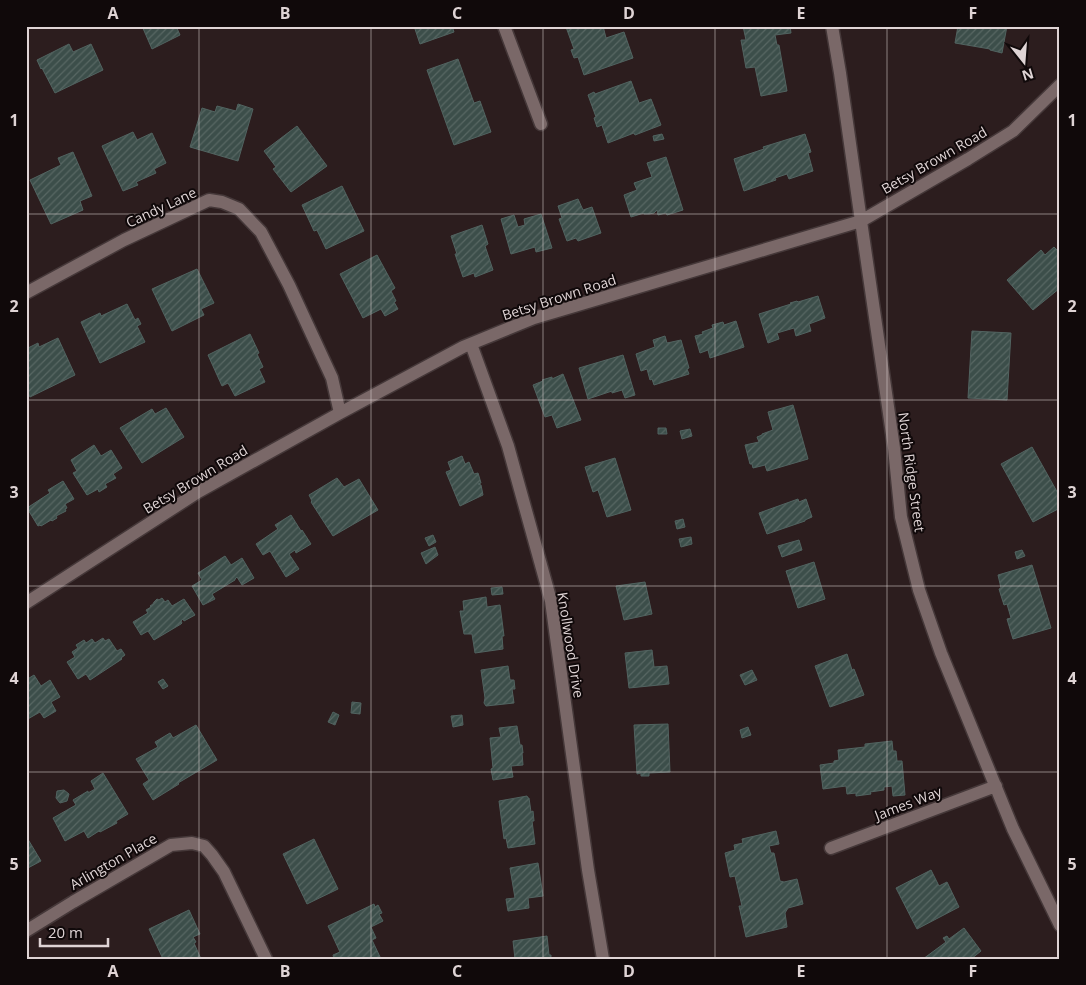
<svg xmlns="http://www.w3.org/2000/svg" width="1086" height="985" viewBox="0 0 1086 985" font-family="'Open Sans',sans-serif">
<defs>
<pattern id="building-hatch" width="6" height="6" patternUnits="userSpaceOnUse" patternTransform="scale(1.25)"><rect width="6" height="6" fill="#3c4e4a"/><path d="M-1 1l2-2M0 6l6-6M5 7l2-2" fill="none" stroke="#586763"/></pattern>
</defs>
<rect width="100%" height="100%" fill="#2c1d1e"/>
<path fill="url(#building-hatch)" stroke="#516360" d="M 142,26 L 176,26 L 180,35 L 152,49 Z
M 414,26 L 452,26 L 454,32 L 420,44 Z
M 569,26 L 603,26 L 606,38 L 624,32 L 633,58 L 584,75 L 578,57 L 574,58 L 571,50 L 574,49 L 566,27 Z
M 743,26 L 790,26 L 791,33 L 775,35 L 777,45 L 779,45 L 787,91 L 761,96 L 755,67 L 746,68 L 741,40 L 746,40 Z
M 958,26 L 1007,26 L 1002,53 L 990,50 L 990,49 L 955,43 Z
M 69,44 L 73,52 L 91,44 L 103,70 L 55,93 L 42,68 L 41,69 L 37,60 Z
M 458,59 L 474,103 L 480,101 L 491,132 L 454,145 L 427,70 Z
M 631,81 L 639,103 L 651,99 L 661,125 L 635,135 L 634,133 L 608,143 L 602,125 L 597,127 L 594,118 L 596,117 L 588,95 L 594,92 L 595,94 Z
M 238,104 L 253,109 L 238,161 L 190,147 L 202,108 L 215,112 L 217,106 L 236,111 Z
M 297,126 L 327,166 L 291,192 L 273,169 L 276,167 L 264,151 Z
M 133,132 L 137,140 L 152,133 L 166,163 L 154,169 L 156,173 L 136,182 L 138,185 L 123,191 L 102,146 Z
M 662,134 L 664,139 L 654,141 L 653,136 Z
M 805,134 L 811,152 L 808,153 L 813,171 L 789,179 L 787,174 L 775,178 L 776,180 L 744,191 L 734,159 L 764,149 L 763,147 Z
M 73,152 L 92,196 L 80,201 L 83,210 L 51,224 L 30,180 L 61,165 L 58,158 Z
M 666,157 L 683,210 L 667,215 L 666,213 L 658,215 L 657,210 L 654,213 L 649,214 L 644,214 L 644,213 L 631,217 L 624,195 L 637,190 L 634,183 L 652,177 L 647,163 Z
M 342,186 L 364,231 L 326,249 L 317,230 L 314,231 L 302,205 Z
M 578,199 L 583,210 L 592,207 L 601,233 L 578,241 L 576,238 L 567,241 L 559,219 L 562,218 L 558,206 Z
M 541,214 L 552,248 L 536,252 L 535,247 L 511,254 L 501,219 L 514,215 L 518,227 L 525,225 L 524,219 Z
M 482,225 L 488,244 L 485,246 L 493,270 L 475,277 L 474,273 L 463,277 L 455,254 L 457,254 L 451,236 Z
M 1054,247 L 1060,253 L 1060,288 L 1033,310 L 1007,280 L 1041,250 L 1045,255 Z
M 377,255 L 395,288 L 391,291 L 396,301 L 394,302 L 398,309 L 385,316 L 381,309 L 363,318 L 340,274 Z
M 197,269 L 214,303 L 201,309 L 204,315 L 172,331 L 152,289 Z
M 818,296 L 825,318 L 809,324 L 811,331 L 796,336 L 794,328 L 777,333 L 779,339 L 768,343 L 759,314 L 791,304 L 790,303 L 797,301 L 798,302 Z
M 127,304 L 135,320 L 138,318 L 141,324 L 137,326 L 145,342 L 100,363 L 81,322 L 100,313 L 101,316 Z
M 736,321 L 744,347 L 710,358 L 708,350 L 700,353 L 695,336 L 703,334 L 702,332 L 713,328 L 712,325 L 723,322 L 724,325 Z
M 972,331 L 1011,333 L 1007,400 L 968,398 Z
M 250,334 L 259,353 L 257,354 L 263,367 L 259,369 L 265,382 L 235,396 L 228,383 L 222,386 L 208,355 Z
M 665,336 L 667,343 L 681,340 L 689,368 L 687,369 L 689,374 L 654,385 L 652,379 L 650,380 L 647,369 L 641,371 L 636,354 L 655,347 L 653,340 Z
M 58,338 L 75,375 L 30,397 L 26,389 L 26,349 L 38,343 L 39,347 Z
M 623,355 L 635,395 L 625,398 L 622,390 L 612,393 L 612,391 L 588,399 L 579,368 Z
M 563,374 L 581,420 L 557,428 L 552,415 L 545,417 L 533,385 L 543,381 L 542,380 L 552,377 L 552,379 Z
M 793,405 L 808,459 L 767,471 L 765,465 L 753,468 L 752,464 L 750,464 L 745,445 L 759,442 L 757,437 L 762,435 L 762,434 L 773,430 L 768,412 Z
M 166,408 L 184,437 L 142,463 L 120,428 L 152,409 L 155,414 Z
M 658,428 L 666,428 L 667,434 L 658,434 Z
M 690,429 L 692,436 L 682,439 L 680,431 Z
M 94,445 L 101,456 L 111,450 L 122,468 L 113,474 L 116,478 L 105,484 L 107,487 L 99,492 L 98,489 L 87,495 L 73,473 L 77,471 L 71,460 Z
M 1032,447 L 1060,497 L 1060,508 L 1033,522 L 1001,464 Z
M 462,456 L 465,464 L 469,462 L 474,474 L 478,473 L 481,483 L 478,484 L 481,485 L 483,495 L 460,506 L 446,472 L 451,470 L 448,462 Z
M 615,458 L 631,510 L 607,517 L 598,490 L 593,492 L 585,467 Z
M 337,478 L 344,487 L 359,479 L 378,510 L 333,536 L 311,502 L 312,501 L 309,495 Z
M 63,481 L 74,499 L 65,504 L 67,508 L 65,509 L 66,511 L 56,516 L 57,518 L 52,521 L 51,520 L 41,526 L 40,525 L 38,526 L 27,508 L 50,493 L 48,490 Z
M 798,499 L 799,502 L 806,499 L 812,517 L 805,520 L 805,521 L 767,534 L 759,513 Z
M 291,515 L 301,531 L 302,530 L 311,544 L 296,553 L 295,550 L 289,554 L 299,569 L 286,577 L 270,551 L 263,555 L 256,544 L 278,529 L 275,525 Z
M 683,519 L 685,527 L 677,529 L 675,521 Z
M 433,535 L 436,542 L 429,546 L 425,538 Z
M 691,537 L 692,544 L 681,547 L 679,539 Z
M 799,540 L 802,550 L 782,557 L 778,546 Z
M 435,547 L 438,555 L 426,564 L 421,553 Z
M 1022,550 L 1025,556 L 1017,559 L 1015,552 Z
M 225,556 L 231,565 L 242,558 L 254,578 L 242,585 L 237,577 L 235,579 L 235,580 L 212,594 L 215,599 L 203,605 L 192,586 L 202,580 L 198,573 Z
M 814,562 L 825,599 L 798,608 L 786,571 Z
M 1032,565 L 1051,628 L 1013,639 L 1007,619 L 1011,618 L 1007,604 L 1004,605 L 999,589 L 1001,588 L 998,575 Z
M 645,582 L 652,614 L 624,620 L 616,586 Z
M 502,587 L 503,594 L 492,595 L 491,588 Z
M 486,597 L 487,607 L 500,605 L 504,636 L 502,636 L 503,649 L 475,653 L 472,634 L 464,634 L 460,611 L 464,611 L 463,601 Z
M 162,598 L 165,602 L 168,600 L 172,606 L 184,599 L 195,615 L 184,621 L 183,619 L 181,621 L 182,623 L 181,624 L 154,640 L 148,631 L 141,635 L 133,622 L 148,613 L 146,610 L 151,607 L 150,606 L 153,604 L 154,602 L 157,599 L 159,600 Z
M 103,638 L 105,641 L 109,639 L 117,651 L 121,649 L 125,655 L 121,658 L 122,659 L 90,680 L 86,674 L 78,679 L 67,662 L 75,657 L 72,652 L 78,648 L 76,645 L 84,640 L 86,643 L 92,639 L 95,643 Z
M 652,650 L 654,667 L 667,666 L 669,684 L 629,688 L 625,653 Z
M 847,654 L 852,670 L 854,669 L 864,695 L 830,707 L 815,666 Z
M 508,666 L 510,680 L 514,680 L 515,689 L 512,689 L 514,703 L 486,706 L 484,703 L 485,698 L 481,670 Z
M 752,670 L 757,680 L 745,685 L 740,675 Z
M 34,675 L 41,686 L 50,680 L 60,697 L 51,702 L 56,711 L 44,718 L 40,712 L 26,720 L 26,680 Z
M 163,679 L 168,686 L 163,689 L 158,682 Z
M 352,702 L 361,703 L 360,714 L 351,713 Z
M 333,712 L 339,715 L 335,725 L 328,722 Z
M 462,715 L 463,725 L 453,727 L 451,716 Z
M 668,724 L 670,772 L 649,773 L 649,776 L 641,776 L 641,773 L 637,774 L 634,725 Z
M 196,725 L 217,760 L 178,783 L 179,784 L 153,800 L 143,784 L 149,780 L 136,759 L 158,747 L 155,742 L 170,733 L 173,738 Z
M 517,726 L 520,745 L 522,745 L 523,753 L 522,753 L 523,765 L 511,766 L 513,777 L 493,780 L 491,769 L 493,768 L 490,738 L 501,737 L 499,728 Z
M 748,727 L 751,735 L 742,738 L 740,730 Z
M 892,741 L 893,751 L 896,751 L 897,761 L 902,761 L 905,795 L 893,796 L 892,786 L 884,787 L 884,790 L 870,792 L 871,794 L 856,796 L 856,793 L 847,794 L 846,786 L 823,789 L 820,765 L 834,763 L 834,761 L 839,760 L 838,750 L 865,747 L 865,744 Z
M 103,773 L 128,814 L 116,821 L 117,823 L 100,832 L 99,831 L 88,838 L 84,831 L 65,841 L 53,818 L 76,805 L 73,800 L 88,791 L 88,793 L 95,789 L 91,781 Z
M 64,790 L 69,794 L 67,801 L 60,803 L 56,798 L 57,791 Z
M 527,796 L 528,798 L 529,798 L 531,812 L 533,811 L 534,821 L 532,821 L 535,844 L 508,848 L 506,838 L 504,839 L 499,801 Z
M 776,831 L 779,844 L 769,846 L 771,853 L 774,853 L 780,881 L 784,882 L 797,879 L 803,904 L 788,908 L 785,913 L 787,927 L 746,937 L 739,906 L 742,906 L 735,876 L 730,877 L 725,853 L 735,850 L 734,845 L 743,843 L 742,839 Z
M 26,836 L 41,861 L 26,869 Z
M 314,839 L 338,889 L 307,904 L 283,854 Z
M 538,863 L 543,896 L 528,898 L 529,908 L 508,911 L 506,899 L 515,898 L 510,868 Z
M 931,870 L 939,886 L 947,882 L 959,907 L 917,929 L 896,888 Z
M 374,904 L 375,907 L 378,905 L 382,913 L 379,914 L 383,921 L 371,927 L 376,938 L 372,940 L 381,959 L 334,959 L 333,955 L 340,952 L 328,926 Z
M 189,910 L 200,934 L 193,937 L 196,942 L 194,943 L 201,959 L 163,959 L 149,929 Z
M 964,928 L 981,951 L 971,959 L 923,959 L 946,942 L 943,938 L 947,936 L 949,939 Z
M 547,936 L 549,955 L 551,955 L 551,959 L 515,959 L 513,941 Z"/>
<g fill="none" stroke-linecap="round" stroke-linejoin="round">
<defs>
<path id="minor" d="M 504,26 L 541,124
M 832,26 L 840,73 L 861,221 L 894,448 L 901,517 L 919,590 L 941,653 L 1013,829 L 1060,925
M 26,293 L 124,240 L 209,200 L 222,202 L 239,209 L 261,232 L 289,285 L 332,378 L 340,413
M 471,344 L 508,446 L 551,601 L 588,870 L 603,959
M 26,603 L 198,492 L 340,413 L 463,347 L 534,318 L 861,221 L 968,159 L 1013,131 L 1060,85
M 831,848 L 996,786
M 26,931 L 73,902 L 171,845 L 192,843 L 204,846 L 212,855 L 224,872 L 266,959"/>
</defs>
<use href="#minor" stroke="#453839" stroke-width="15"/>
<use href="#minor" stroke="#7a6868" stroke-width="12"/>
</g>
<path fill="none" stroke="#dfd4d5" stroke-width="1" stroke-opacity="0.55" d="M 199,26 L 199,959M 371,26 L 371,959M 543,26 L 543,959M 715,26 L 715,959M 887,26 L 887,959M 26,214 L 1060,214M 26,400 L 1060,400M 26,586 L 1060,586M 26,772 L 1060,772"/>
<g text-anchor="middle" dominant-baseline="central" stroke-width="4" stroke-linejoin="round" paint-order="stroke">
<g font-size="14" fill="#dfd4d5" stroke="#10090a">
<text transform="translate(934 160) rotate(-30)">Betsy Brown Road</text>
<text transform="translate(161 207) rotate(-25)">Candy Lane</text>
<text transform="translate(559 297) rotate(-18)">Betsy Brown Road</text>
<text transform="translate(912 472) rotate(82)">North Ridge Street</text>
<text transform="translate(195 479) rotate(-31)">Betsy Brown Road</text>
<text transform="translate(571 645) rotate(81)">Knollwood Drive</text>
<text transform="translate(908 803) rotate(-21)">James Way</text>
<text transform="translate(113 861) rotate(-30)">Arlington Place</text>
</g>
</g>
<rect width="1086" height="985" fill="none" stroke="#10090a" stroke-width="55"/>
<g transform="translate(1024 62) rotate(163)" stroke="#10090a" stroke-width="4" paint-order="stroke">
<path d="M0-4L9 19L0 12L-9 19Z" fill="#dfd4d5"/>
<text y="-8" font-size="14" font-weight="bold" text-anchor="middle" fill="#dfd4d5">N</text>
</g>
<path d="M40 938v8h68v-8" fill="none" stroke="#dfd4d5" stroke-width="2.5"/>
<text x="48" y="938" font-size="15" fill="#dfd4d5" stroke="#10090a" stroke-width="4" paint-order="stroke">20 m</text>
<rect x="28" y="28" width="1030" height="930" fill="none" stroke="#dfd4d5" stroke-width="2"/>
<g font-size="16" text-anchor="middle" font-weight="bold" fill="#dfd4d5">
<text x="113" y="19">A</text>
<text x="285" y="19">B</text>
<text x="457" y="19">C</text>
<text x="629" y="19">D</text>
<text x="801" y="19">E</text>
<text x="973" y="19">F</text>
<text x="14" y="126">1</text>
<text x="1072" y="126">1</text>
<text x="14" y="312">2</text>
<text x="1072" y="312">2</text>
<text x="14" y="498">3</text>
<text x="1072" y="498">3</text>
<text x="14" y="684">4</text>
<text x="1072" y="684">4</text>
<text x="14" y="870">5</text>
<text x="1072" y="870">5</text>
<text x="113" y="977">A</text>
<text x="285" y="977">B</text>
<text x="457" y="977">C</text>
<text x="629" y="977">D</text>
<text x="801" y="977">E</text>
<text x="973" y="977">F</text>
</g>
</svg>
